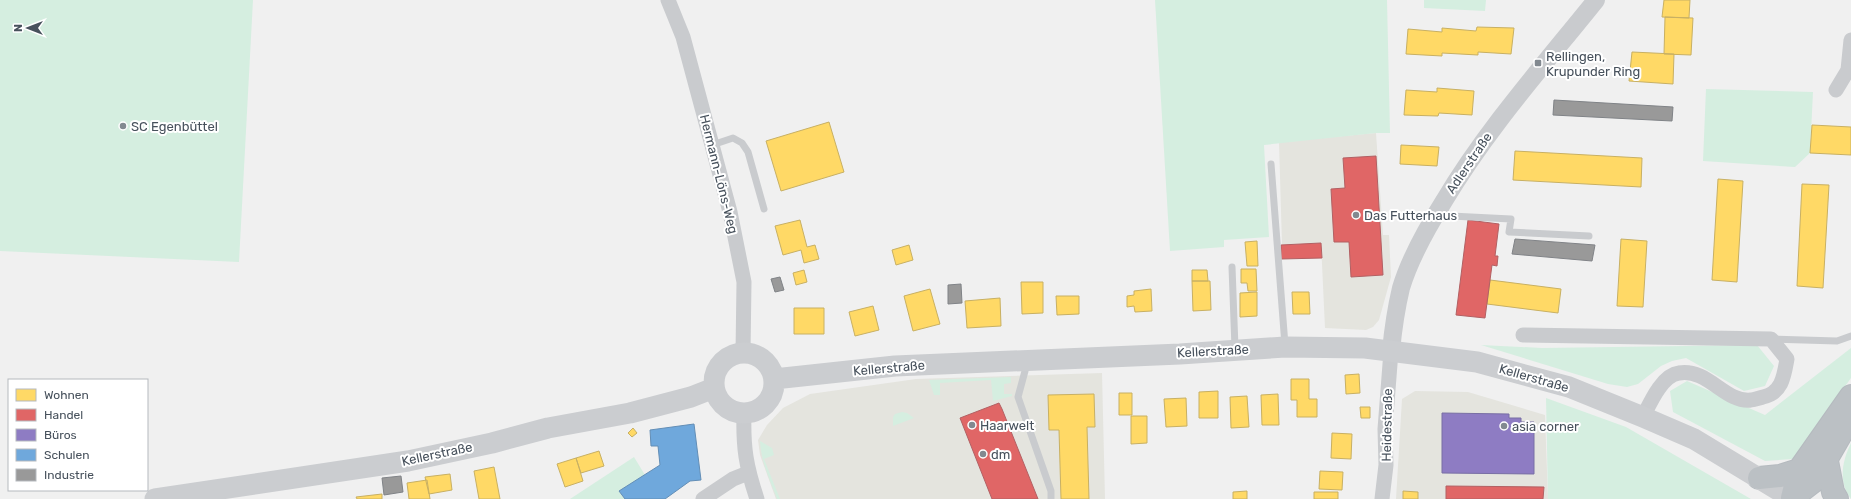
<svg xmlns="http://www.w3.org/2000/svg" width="1851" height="499" viewBox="0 0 1851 499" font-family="Rubik,sans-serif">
<rect width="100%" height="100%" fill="#f0f0f0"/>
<path fill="#e4e4de" d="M 1376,133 L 1383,235 L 1389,235 L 1391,277 L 1379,320 L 1373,327 L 1366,330 L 1325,328 L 1321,243 L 1282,245 L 1279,142 Z
M 1102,373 L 1105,499 L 776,499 L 760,455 L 758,440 L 767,425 L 783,408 L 810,394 L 916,379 Z
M 1415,391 L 1468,392 L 1545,415 L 1548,499 L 1396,499 L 1402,399 Z"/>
<path fill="#d5eee0" d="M 0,0 L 253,0 L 239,262 L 0,251 Z
M 1155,0 L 1387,0 L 1390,133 L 1376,133 L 1264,145 L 1269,237 L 1224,240 L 1224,247 L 1170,251 Z
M 1424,0 L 1486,0 L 1485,11 L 1424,8 Z
M 1706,89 L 1813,92 L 1810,153 L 1795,167 L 1703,161 Z
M 1481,345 L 1542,348 L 1757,345 L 1774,366 L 1765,386 L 1744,391 L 1686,358 L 1672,361 L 1661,366 L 1638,384 L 1627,387 L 1608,384 Z
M 1851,348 L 1851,378 L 1793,459 L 1765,461 L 1673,412 L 1670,391 L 1687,381 L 1765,415 Z
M 1011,377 L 1011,383 L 1004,384 L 1004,394 L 1012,394 L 1012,396 L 993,401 L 991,380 L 940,383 L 940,395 L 934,395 L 929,380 Z
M 1546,398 L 1626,427 L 1751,499 L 1548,499 Z
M 902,412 L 907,413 L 914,418 L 893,426 L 893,417 L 895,414 Z
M 760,441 L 772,448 L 774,455 L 764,459 L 780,499 L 777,499 C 770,480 761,462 760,441 Z
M 1851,443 L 1851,499 C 1838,482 1842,461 1851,443 Z
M 634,457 L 645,475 L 619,491 L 625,499 L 570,499 Z"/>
<path fill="#ffd966" stroke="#c8b063" d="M 1664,0 L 1690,0 L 1689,18 L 1662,17 Z
M 1665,17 L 1693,18 L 1691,55 L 1664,54 Z
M 1477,27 L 1514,28 L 1511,54 L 1478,52 L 1478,55 L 1442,53 L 1442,56 L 1406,54 L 1408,29 L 1442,32 L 1442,28 L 1476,31 Z
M 1632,52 L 1674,54 L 1673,84 L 1629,81 Z
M 1437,88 L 1474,91 L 1472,115 L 1439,113 L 1438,116 L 1404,115 L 1406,90 L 1437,92 Z
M 829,122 L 844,172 L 781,191 L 766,141 Z
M 1812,125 L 1851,127 L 1851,155 L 1810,153 Z
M 1401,145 L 1439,147 L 1437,166 L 1400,164 Z
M 1515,151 L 1642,158 L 1641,187 L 1513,180 Z
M 1718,179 L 1743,181 L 1737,282 L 1712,280 Z
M 1802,184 L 1829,185 L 1823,288 L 1797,286 Z
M 800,220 L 807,247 L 815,245 L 819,259 L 804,263 L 801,250 L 783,255 L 775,226 Z
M 1621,239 L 1647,241 L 1643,307 L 1617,306 Z
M 1257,241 L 1258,266 L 1247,266 L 1245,242 Z
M 909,245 L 913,260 L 896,265 L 892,250 Z
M 1241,269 L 1256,269 L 1257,291 L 1248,291 L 1247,283 L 1241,283 Z
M 804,270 L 807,282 L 796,285 L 793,273 Z
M 1192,270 L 1207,270 L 1208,281 L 1192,281 Z
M 1490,280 L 1561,289 L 1558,313 L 1487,304 Z
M 1192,281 L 1210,281 L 1211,310 L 1193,311 Z
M 1021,282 L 1043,282 L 1043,313 L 1022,314 Z
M 930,289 L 940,324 L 913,331 L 904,296 Z
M 1151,289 L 1152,311 L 1135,312 L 1134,306 L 1127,307 L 1127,296 L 1134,295 L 1134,291 Z
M 1257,292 L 1257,316 L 1240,317 L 1240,293 Z
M 1292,292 L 1309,292 L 1310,314 L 1293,314 Z
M 1056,296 L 1079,296 L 1079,314 L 1057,315 Z
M 1000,298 L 1001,326 L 967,328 L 965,301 Z
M 873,306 L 879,330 L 855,336 L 849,312 Z
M 794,308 L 824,308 L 824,334 L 794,334 Z
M 1359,374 L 1360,393 L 1346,394 L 1345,375 Z
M 1291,379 L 1309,379 L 1309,399 L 1317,399 L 1317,417 L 1297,417 L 1297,400 L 1291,400 Z
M 1218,391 L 1218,418 L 1199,418 L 1199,392 Z
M 1119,393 L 1132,393 L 1132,415 L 1119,415 Z
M 1094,394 L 1095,427 L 1087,427 L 1089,499 L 1061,499 L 1059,430 L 1049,430 L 1048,395 Z
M 1278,394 L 1279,425 L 1262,425 L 1261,395 Z
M 1247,396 L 1249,427 L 1231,428 L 1230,397 Z
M 1186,398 L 1187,426 L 1166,427 L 1164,399 Z
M 1360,407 L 1370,407 L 1370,418 L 1361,418 Z
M 1131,416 L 1147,416 L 1147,443 L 1131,444 Z
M 633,428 L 637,433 L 632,437 L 628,433 Z
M 1332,433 L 1352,434 L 1351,459 L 1331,458 Z
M 599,451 L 604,466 L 581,473 L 576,458 Z
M 576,458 L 583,481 L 565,487 L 557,464 Z
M 494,467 L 500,499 L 479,499 L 474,471 Z
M 1320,471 L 1343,472 L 1342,490 L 1319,489 Z
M 450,474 L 452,490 L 429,494 L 425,477 Z
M 427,480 L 430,499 L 409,499 L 407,483 Z
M 1247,491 L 1247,499 L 1233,499 L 1233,492 Z
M 1403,491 L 1418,492 L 1418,499 L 1403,499 Z
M 1314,492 L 1338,492 L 1338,499 L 1314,499 Z
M 382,494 L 382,499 L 357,499 L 356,497 Z"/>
<path fill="#e06666" stroke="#b26063" d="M 1376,156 L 1383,275 L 1351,277 L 1349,242 L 1334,242 L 1331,189 L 1345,188 L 1343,158 Z
M 1468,220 L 1499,224 L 1495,256 L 1498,256 L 1497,266 L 1492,265 L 1485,318 L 1456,315 Z
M 1321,243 L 1322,258 L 1281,259 L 1281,245 Z
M 999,403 L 1002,409 L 1038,499 L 992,499 L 960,418 Z
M 1446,486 L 1544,487 L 1543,499 L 1446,499 Z"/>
<path fill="#8e7cc3" stroke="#796fa4" d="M 1442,413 L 1509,414 L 1509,418 L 1521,418 L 1521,422 L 1534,422 L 1534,474 L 1442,473 Z"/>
<path fill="#6fa8dc" stroke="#638eb6" d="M 694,424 L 701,480 L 690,481 L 665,499 L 625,499 L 619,491 L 660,465 L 658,446 L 651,446 L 650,430 Z"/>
<path fill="#999" stroke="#808387" d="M 1554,100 L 1673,107 L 1672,121 L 1553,115 Z
M 1515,239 L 1595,245 L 1592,261 L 1512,254 Z
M 780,277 L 784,290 L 775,292 L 771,279 Z
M 961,284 L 962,303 L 948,304 L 948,285 Z
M 401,476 L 403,492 L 384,495 L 382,478 Z"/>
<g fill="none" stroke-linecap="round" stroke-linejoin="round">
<defs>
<path id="motorway" d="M 1827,461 L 1833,492 L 1837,499
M 1759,478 L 1780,476 L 1799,470
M 1792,498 L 1799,470 L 1851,396
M 1792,498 L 1814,481 L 1848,422"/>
</defs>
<use href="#motorway" stroke="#b5babf" stroke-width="24"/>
<path stroke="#c9cbce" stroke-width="7" d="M 712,145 L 733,138 L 742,143 L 748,152 L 764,209
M 1271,164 L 1285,345
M 1439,209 L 1451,216 L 1511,219 L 1509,232 L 1589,236
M 1232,267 L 1235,348
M 1773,339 L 1837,341 L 1851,336
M 1026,362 L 1025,371 L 1018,397 L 1051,491 L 1051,499"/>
<path stroke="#c9cbce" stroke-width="15" d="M 668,0 L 683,37 L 730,212 L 744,282 L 743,353
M 1836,90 L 1848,70 L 1851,40
M 1523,335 L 1771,339 L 1787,359 C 1784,376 1782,393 1763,397 C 1759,398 1755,400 1751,400 C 1725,403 1708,368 1679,373 C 1662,375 1650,403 1643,417
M 744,413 C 743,448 746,466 757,499
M 703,499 L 733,479 L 748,473
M 1382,499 L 1386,465 L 1385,429 L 1391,351"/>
<path stroke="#c9cbce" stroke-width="18" d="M 1391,351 C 1393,330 1396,309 1401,288 C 1410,258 1427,228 1444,201 C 1487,129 1543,66 1596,0"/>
<path stroke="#cbcdd0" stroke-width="21" d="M714 383a30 30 0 1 1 60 0a30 30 0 1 1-60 0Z
M 774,379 L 895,366 L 1180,354 L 1285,347 L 1365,348 L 1477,362 L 1569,387 L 1643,417 L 1694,439 L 1793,499
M 155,499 L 408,461 L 492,443 L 548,428 L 630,413 L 691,397 L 714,388"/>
<use href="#motorway" stroke="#bbc0c4" stroke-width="22"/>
</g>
<g fill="#828990" stroke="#fff" stroke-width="1.5">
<rect x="1534" y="59" width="8" height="8" rx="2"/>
<circle cx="123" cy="126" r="4"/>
<circle cx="1356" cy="215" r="4"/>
<circle cx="972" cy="425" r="4"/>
<circle cx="1504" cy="426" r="4"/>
<circle cx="983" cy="454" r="4"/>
</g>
<g text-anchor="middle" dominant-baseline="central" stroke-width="4" stroke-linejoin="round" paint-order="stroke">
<g font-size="13" fill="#47515c" stroke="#fff" text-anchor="start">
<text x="1546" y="56">Rellingen,<tspan x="1546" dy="15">Krupunder Ring</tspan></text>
<text x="131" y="126">SC Egenbüttel</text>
<text x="1364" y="215">Das Futterhaus</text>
<text x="980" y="425">Haarwelt</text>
<text x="1512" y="426">asia corner</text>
<text x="991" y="454">dm</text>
</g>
<g font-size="13" fill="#47515c" stroke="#fff">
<text transform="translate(1469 163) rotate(-56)">Adlerstraße</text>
<text transform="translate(719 174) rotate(76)">Hermann-Löns-Weg</text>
<text transform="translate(1213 351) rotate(-3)">Kellerstraße</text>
<text transform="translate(889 368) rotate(-5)">Kellerstraße</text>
<text transform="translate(1534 378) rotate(16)">Kellerstraße</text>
<text transform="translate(1387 425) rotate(-89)">Heidestraße</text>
<text transform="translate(437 454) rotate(-12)">Kellerstraße</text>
</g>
</g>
<rect x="8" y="379" width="140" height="112" fill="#ffffff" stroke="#b5b9be"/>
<rect x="16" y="389" width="20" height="12" fill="#ffd966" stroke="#b5b9be"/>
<text x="44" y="399" font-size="12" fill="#47515c">Wohnen</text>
<rect x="16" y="409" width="20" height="12" fill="#e06666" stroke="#b5b9be"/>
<text x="44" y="419" font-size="12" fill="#47515c">Handel</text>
<rect x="16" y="429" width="20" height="12" fill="#8e7cc3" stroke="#b5b9be"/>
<text x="44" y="439" font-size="12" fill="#47515c">Büros</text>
<rect x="16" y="449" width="20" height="12" fill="#6fa8dc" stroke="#b5b9be"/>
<text x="44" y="459" font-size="12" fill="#47515c">Schulen</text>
<rect x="16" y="469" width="20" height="12" fill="#999999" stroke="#b5b9be"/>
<text x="44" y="479" font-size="12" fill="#47515c">Industrie</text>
<g transform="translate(28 28) rotate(270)" stroke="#ffffff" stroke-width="3" paint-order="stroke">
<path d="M0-3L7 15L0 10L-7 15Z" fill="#47515c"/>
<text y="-6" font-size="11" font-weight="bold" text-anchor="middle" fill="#47515c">N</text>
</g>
</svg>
